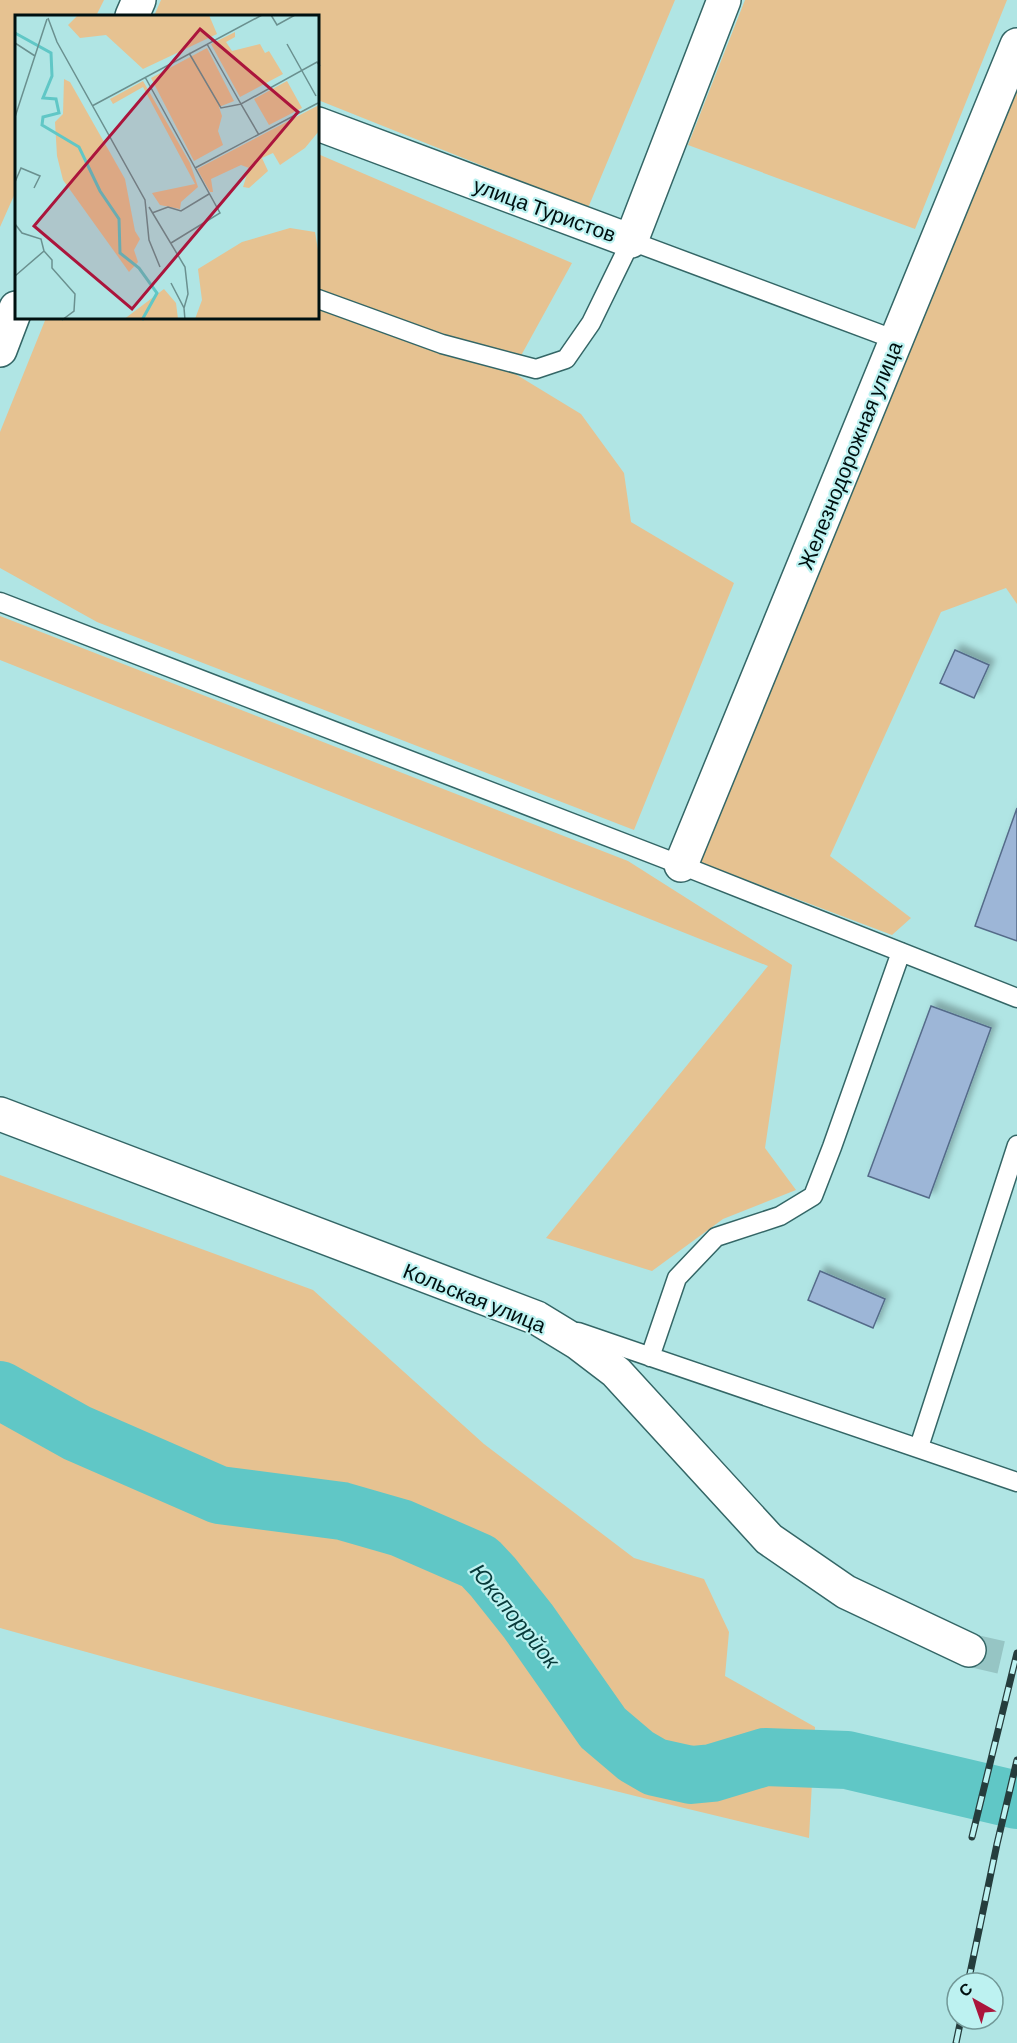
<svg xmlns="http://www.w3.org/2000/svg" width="1017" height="2043" viewBox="0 0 1017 2043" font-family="Barlow,sans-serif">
<defs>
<filter id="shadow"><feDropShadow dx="5.5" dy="-5.5" stdDeviation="3" flood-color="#0004"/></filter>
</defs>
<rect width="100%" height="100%" fill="#b0e5e4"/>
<path fill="#e6c291" d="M 0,0 L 104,0 L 96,16 L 16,16 L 16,191 L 0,227 Z
M 161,0 L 675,0 L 588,208 L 318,100 L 318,16 L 154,16 Z
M 745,0 L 1007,0 L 915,229 L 688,145 Z
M 1017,86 L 1017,604 L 1006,588 L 941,612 L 830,856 L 911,918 L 892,935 L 697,861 Z
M 318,154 L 572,263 L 512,372 L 581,414 L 624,473 L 631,522 L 734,583 L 634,830 L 97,622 L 0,568 L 0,432 L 46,318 L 318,318 Z
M 0,616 L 628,861 L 792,965 L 765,1148 L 796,1190 L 723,1219 L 652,1271 L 546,1238 L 768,966 L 0,660 Z
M 0,1175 L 313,1290 L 484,1444 L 634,1558 L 704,1579 L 729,1632 L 725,1676 L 815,1727 L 809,1838 C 538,1774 268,1703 0,1628 Z"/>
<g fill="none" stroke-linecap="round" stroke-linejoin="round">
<path stroke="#60c7c6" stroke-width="58" d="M 0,1390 L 77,1433 L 219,1495 L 342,1511 L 401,1528 L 479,1562 L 493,1577 L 528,1621 L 603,1728 L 636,1756 L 655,1767 L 691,1775 L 712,1773 L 765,1757 L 847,1760 L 1017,1800"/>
</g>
<path fill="#9db6d7" stroke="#546b89" stroke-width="1.5" filter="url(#shadow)" d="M 955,650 L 989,665 L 974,698 L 940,683 Z
M 1017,808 L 1017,941 L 975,926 Z
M 931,1006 L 991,1028 L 929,1198 L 868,1176 Z
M 820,1271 L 885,1299 L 873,1328 L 808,1300 Z"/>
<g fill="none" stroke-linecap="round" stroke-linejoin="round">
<path stroke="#96c5c4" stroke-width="33" stroke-dasharray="33 16" stroke-linecap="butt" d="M 969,1650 L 1017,1661"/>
<defs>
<path id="service" d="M 318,299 L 442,344 L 536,369 L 566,359 L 591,323 L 631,241 L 896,340
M 0,602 L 681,865 L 1017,998
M 578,1332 L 1017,1482
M 650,1357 L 677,1278 L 716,1237 L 780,1216 L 813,1196 L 832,1147 L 901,952
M 919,1447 L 1017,1145"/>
<path id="minor" d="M 132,16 L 139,0
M 318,124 L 631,241 L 724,0
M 0,350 L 16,308
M 681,865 L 1017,45"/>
<path id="tertiary" d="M 0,1114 L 537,1318 L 578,1343 L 616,1372 L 769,1539 L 846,1592 L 969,1650"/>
</defs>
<use href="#service" stroke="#346666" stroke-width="21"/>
<use href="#minor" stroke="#346666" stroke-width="36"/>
<use href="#tertiary" stroke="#346666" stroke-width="36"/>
<use href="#service" stroke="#fff" stroke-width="18"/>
<use href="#minor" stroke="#fff" stroke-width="33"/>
<use href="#tertiary" stroke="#fff" stroke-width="33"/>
<defs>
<path id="rail" d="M 972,1837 L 1017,1653
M 968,1983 L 997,1844 L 1017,1760
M 956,2043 L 961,2019"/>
</defs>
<use href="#rail" stroke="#253d3d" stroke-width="7"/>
<use href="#rail" stroke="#bdf2f1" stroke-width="4.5" stroke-dasharray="14" stroke-linecap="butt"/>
</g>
<g text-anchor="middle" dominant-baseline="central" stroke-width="4.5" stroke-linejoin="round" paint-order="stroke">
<g font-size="21" fill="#001010" stroke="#bdf2f1">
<text transform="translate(545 209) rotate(20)">улица Туристов</text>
<text transform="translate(849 455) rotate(-68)">Железнодорожная улица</text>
<text transform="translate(475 1297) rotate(22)">Кольская улица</text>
</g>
<g font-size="22" font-style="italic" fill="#073939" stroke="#bdf2f1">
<text transform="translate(516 1615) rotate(51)">Юкспоррйок</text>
</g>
</g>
<g transform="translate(15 15)">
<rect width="304" height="304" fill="#b0e5e4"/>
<path d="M 63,0 L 194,0 L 202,19 L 128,54 L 91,20 L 65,23 L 53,10 ZM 220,17 L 220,22 L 211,27 L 217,36 L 245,29 L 250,38 L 254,36 L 268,59 L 225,82 L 196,29 ZM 192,33 L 219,86 L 204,92 L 207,101 L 203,116 L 208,130 L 179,146 L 136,63 ZM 49,64 L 55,67 L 110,164 L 120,216 L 125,224 L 119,235 L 123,247 L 114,257 L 48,165 L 42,141 L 40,107 L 48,99 ZM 128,66 L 175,148 L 183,172 L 166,187 L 165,194 L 145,190 L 137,178 L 180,169 L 128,72 L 98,89 L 95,84 ZM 272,66 L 287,93 L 254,110 L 239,84 ZM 304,90 L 304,116 L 290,133 L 265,150 L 258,138 L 247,143 L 253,156 L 234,173 L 228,172 L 234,153 L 226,150 L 196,164 L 198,177 L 195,177 L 182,154 ZM 275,213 L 300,217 L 304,241 L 304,304 L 180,304 L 187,285 L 183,254 L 227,227 ZM 149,274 L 161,288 L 163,304 L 108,305 Z" fill="#e6c291"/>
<path fill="none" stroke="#60c7c6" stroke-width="3" d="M 0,18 L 36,38 L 37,61 L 28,83 L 41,84 L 44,98 L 28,102 L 27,110 L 64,132 L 85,176 L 104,204 L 105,238 L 124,253 L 142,278 L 127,305"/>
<path fill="none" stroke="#6a908f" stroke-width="1.5" d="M 256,0 L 262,10 L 280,0M 33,3 L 42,27 L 130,185 L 134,225 L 145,252M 0,28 L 20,41M 192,29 L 226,89 L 302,47 L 305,51M 272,29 L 301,81M 174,38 L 206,93 L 226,89 L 244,120M 130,62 L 205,198 L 156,228M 77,91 L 247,0M 0,102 L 32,4M 180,153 L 303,88M 0,167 L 6,153 L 25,161 L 19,173M 134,192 L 170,252 L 173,279 L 169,293M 137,198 L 153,192 L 166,196 L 194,179M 0,209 L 7,218 L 26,224 L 29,236M 0,261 L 29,236 L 37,245 L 37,253 L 60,279 L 59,296 L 47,305M 156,268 L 169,293 L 170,305"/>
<path fill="#ab153c" fill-opacity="0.15" stroke="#ab153c" stroke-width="3" d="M 185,14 L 283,97 L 117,294 L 19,211 Z"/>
<rect width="304" height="304" fill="none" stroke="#001010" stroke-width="3"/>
</g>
<g transform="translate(975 2001) rotate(320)"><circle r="28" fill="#bdf2f1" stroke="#719897" stroke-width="1.5"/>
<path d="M0-4.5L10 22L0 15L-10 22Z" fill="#ab153c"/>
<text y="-9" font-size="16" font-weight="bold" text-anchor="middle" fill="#001010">С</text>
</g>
</svg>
